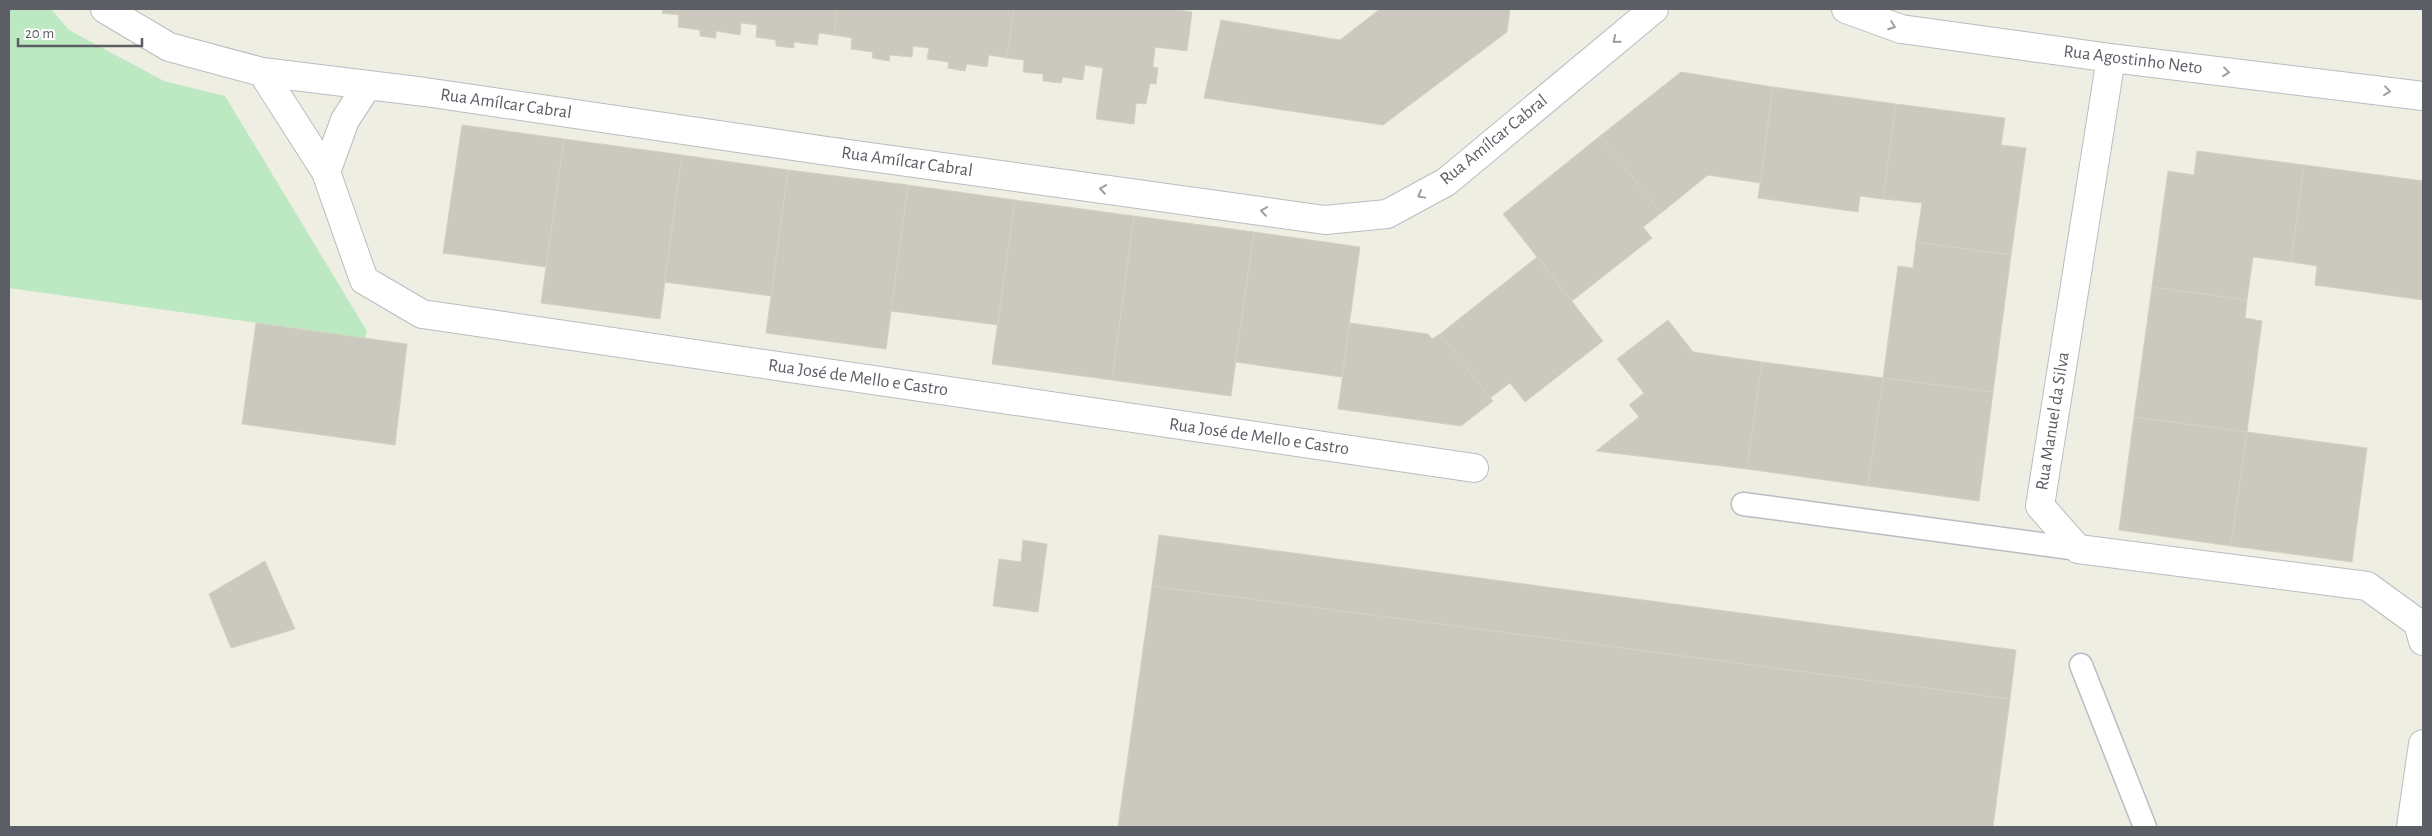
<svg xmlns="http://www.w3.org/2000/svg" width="2432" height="836" viewBox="0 0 2432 836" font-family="'Alegreya Sans',sans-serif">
<rect width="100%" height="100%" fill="#efeee2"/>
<path fill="#bce9c2" d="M 9,9 L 51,9 L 69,30 L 164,81 L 225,96 L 367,331 L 365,338 L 9,288 Z"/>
<path fill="#cac8bf" stroke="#d4d1c0" d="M 663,9 L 837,9 L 834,35 L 819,33 L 817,45 L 794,42 L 794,48 L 776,46 L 776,40 L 756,37 L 757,25 L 741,23 L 740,35 L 716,31 L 716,38 L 700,36 L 700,30 L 678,27 L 679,15 L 662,13 Z
M 837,9 L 1014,9 L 1007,58 L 989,55 L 987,67 L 967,64 L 965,71 L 948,68 L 949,62 L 927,59 L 929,48 L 913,46 L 912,57 L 890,55 L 889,61 L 872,58 L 873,52 L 851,49 L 852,38 L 834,35 Z
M 1014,9 L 1172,9 L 1192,12 L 1187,51 L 1155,47 L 1153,67 L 1158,68 L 1156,84 L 1150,83 L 1146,104 L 1136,103 L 1134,124 L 1096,119 L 1103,68 L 1085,65 L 1083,80 L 1063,77 L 1061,83 L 1043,81 L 1043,74 L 1023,72 L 1024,60 L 1007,58 Z
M 1380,9 L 1510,9 L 1507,32 L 1383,125 L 1204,98 L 1221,20 L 1340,40 Z
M 1681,72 L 1773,87 L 1760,183 L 1708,175 L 1661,213 L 1600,136 Z
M 1773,87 L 1896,104 L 1883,199 L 1860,196 L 1858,212 L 1758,198 Z
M 1896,104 L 2005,118 L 2001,145 L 2026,148 L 2011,255 L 1916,242 L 1922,203 L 1883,199 Z
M 462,125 L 564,139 L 546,267 L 443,253 Z
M 1600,136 L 1661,213 L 1643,227 L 1652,238 L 1572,301 L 1503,214 Z
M 564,139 L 682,155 L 660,319 L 541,303 Z
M 2197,151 L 2304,165 L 2291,262 L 2253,257 L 2247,300 L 2152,287 L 2168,171 L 2194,175 Z
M 682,155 L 788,170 L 771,296 L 664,282 Z
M 2304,165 L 2423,181 L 2423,300 L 2315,285 L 2317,266 L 2291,262 Z
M 788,170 L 908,185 L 886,349 L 766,333 Z
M 908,185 L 1015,200 L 998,325 L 891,311 Z
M 1015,200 L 1134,216 L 1112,380 L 992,364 Z
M 1134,216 L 1254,232 L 1231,396 L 1112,380 Z
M 1254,232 L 1360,247 L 1342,377 L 1235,362 Z
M 1916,242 L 2011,255 L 1993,392 L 1883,378 L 1898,266 L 1913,268 Z
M 1537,257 L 1603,341 L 1525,402 L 1510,383 L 1490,398 L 1440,334 Z
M 2152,287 L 2247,300 L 2245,318 L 2262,321 L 2247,432 L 2134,417 Z
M 1668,320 L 1693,352 L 1762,362 L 1747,469 L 1596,451 L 1639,417 L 1629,405 L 1644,393 L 1617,359 Z
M 256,323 L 407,344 L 395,445 L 242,424 Z
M 1350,323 L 1428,334 L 1432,339 L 1440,334 L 1493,401 L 1461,426 L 1338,409 Z
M 1762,362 L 1883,378 L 1868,486 L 1747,469 Z
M 1883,378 L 1993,392 L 1979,501 L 1868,486 Z
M 2134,417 L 2247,432 L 2231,546 L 2119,530 Z
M 2247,432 L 2367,448 L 2352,562 L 2231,546 Z
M 1159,535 L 2016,650 L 2010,699 L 1152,586 Z
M 1023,540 L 1047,544 L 1038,612 L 993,606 L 999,559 L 1021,562 Z
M 265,561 L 295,629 L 231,648 L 209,594 Z
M 1152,586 L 2010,699 L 1993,827 L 1118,827 Z"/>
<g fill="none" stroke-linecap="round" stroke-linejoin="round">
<defs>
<path id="service" d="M 1743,504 L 2078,549
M 2081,665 L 2145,827"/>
<path id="minor" d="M 105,9 L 169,47 L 262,72 L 425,92 L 827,151 L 1325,220 L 1387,214 L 1446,182 L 1654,9
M 1846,9 L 1901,29 L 2111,58 L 2423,96
M 2111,58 L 2040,506 L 2078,549 L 2367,586 L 2418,623 L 2423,641
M 262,72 L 326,172 L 364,280 L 422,314 L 1474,468
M 326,172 L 345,120 L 367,86
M 2411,827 L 2423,744"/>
</defs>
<use href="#service" stroke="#babcc3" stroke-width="25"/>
<use href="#minor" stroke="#babcc3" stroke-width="30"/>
<use href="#service" stroke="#fff" stroke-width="22"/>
<use href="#minor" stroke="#fff" stroke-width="28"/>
</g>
<defs><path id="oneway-chevron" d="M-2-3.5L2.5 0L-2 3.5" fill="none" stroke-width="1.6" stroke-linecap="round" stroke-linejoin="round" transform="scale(1.25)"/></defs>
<g stroke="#9d9ea3">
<use href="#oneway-chevron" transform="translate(1892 26) rotate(20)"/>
<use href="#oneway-chevron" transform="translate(1616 40) rotate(140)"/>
<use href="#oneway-chevron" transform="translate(2226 72) rotate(7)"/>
<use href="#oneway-chevron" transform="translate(2387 91) rotate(7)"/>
<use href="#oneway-chevron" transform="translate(1103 189) rotate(-172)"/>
<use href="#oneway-chevron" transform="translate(1421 195) rotate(151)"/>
<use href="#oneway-chevron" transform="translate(1264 211) rotate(-172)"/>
</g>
<g text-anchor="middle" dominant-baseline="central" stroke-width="4.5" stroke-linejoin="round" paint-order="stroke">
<g font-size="18" fill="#5b5e65" stroke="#fff">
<text transform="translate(2133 60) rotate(7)">Rua Agostinho Neto</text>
<text transform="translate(506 104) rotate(8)">Rua Amílcar Cabral</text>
<text transform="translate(1494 140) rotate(-39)">Rua Amílcar Cabral</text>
<text transform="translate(907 162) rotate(8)">Rua Amílcar Cabral</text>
<text transform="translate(858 378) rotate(8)">Rua José de Mello e Castro</text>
<text transform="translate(2053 421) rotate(-81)">Rua Manuel da Silva</text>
<text transform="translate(1259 437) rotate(8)">Rua José de Mello e Castro</text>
</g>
</g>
<rect width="2432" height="836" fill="none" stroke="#5b5e65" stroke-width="20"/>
<path d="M18 38v8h124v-8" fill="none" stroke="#5b5e65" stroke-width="2.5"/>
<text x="25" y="38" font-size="15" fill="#5b5e65" stroke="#ffffff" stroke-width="4" paint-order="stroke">20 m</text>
</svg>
